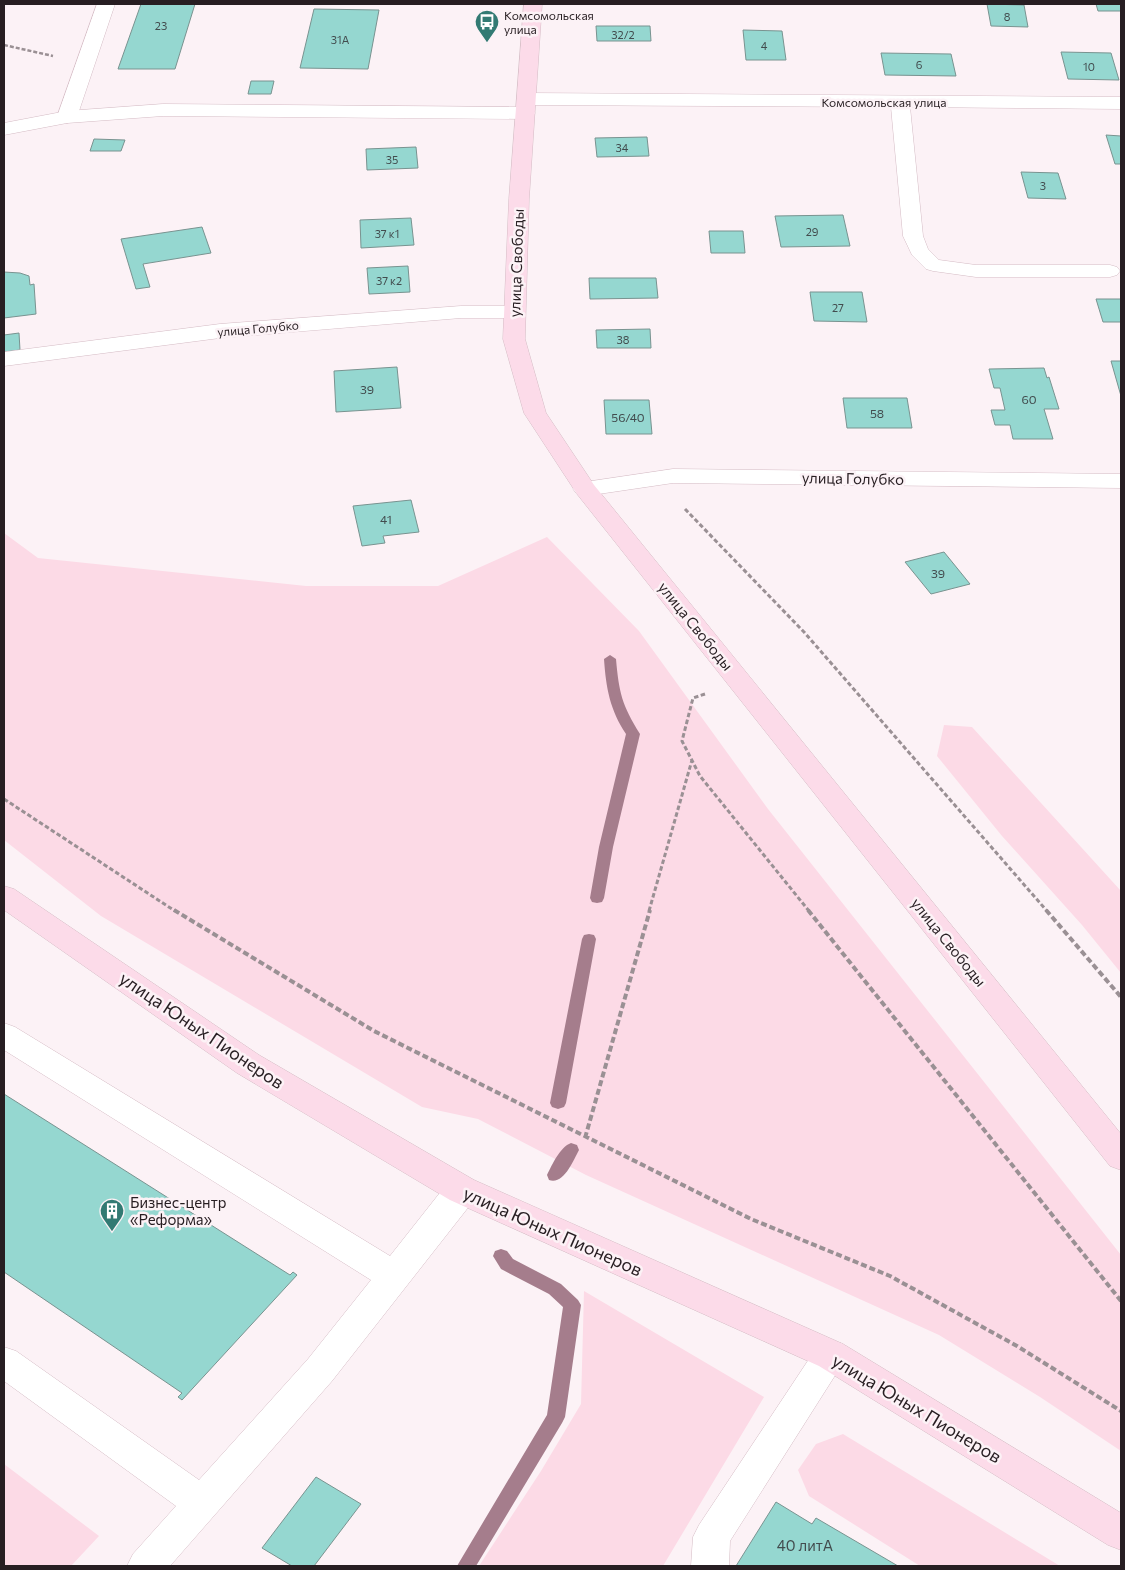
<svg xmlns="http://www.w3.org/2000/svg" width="1125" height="1570" viewBox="0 0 1125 1570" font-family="Commissioner,sans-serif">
<rect width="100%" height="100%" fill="#fcf2f6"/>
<path fill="#fcdae6" d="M 4,533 L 38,558 L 306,586 L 438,586 L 547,537 L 639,631 L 768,809 L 1121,1255 L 1121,1451 L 1040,1397 L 939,1335 L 586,1175 L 478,1119 L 422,1107 L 101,916 L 4,840 Z
M 944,725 L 972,727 L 1121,891 L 1121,973 L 1082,925 L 1002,836 L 937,756 Z
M 584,1291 L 764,1397 L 663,1566 L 479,1566 L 541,1471 L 581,1404 Z
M 843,1434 L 1060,1566 L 920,1566 L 809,1496 L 798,1470 L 816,1444 Z
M 4,1464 L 99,1536 L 71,1566 L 4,1566 Z"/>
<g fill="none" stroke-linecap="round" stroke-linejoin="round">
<path fill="#a57d8c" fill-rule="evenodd" d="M 610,655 L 616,659 C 619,693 622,705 640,734 L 613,847 L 604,898 L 602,902 L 597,903 L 592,902 L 590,898 L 599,847 L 626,734 C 610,710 606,688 604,659 Z
M 589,934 L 594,935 L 596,939 L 566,1103 L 564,1107 L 558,1109 L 552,1107 L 550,1103 L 582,939 L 584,935 Z
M 571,1143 L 577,1145 L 579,1150 C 573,1161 564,1185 549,1180 L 547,1175 C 552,1165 560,1147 571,1143 Z
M 501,1249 L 507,1251 L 513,1259 L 561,1284 L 578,1300 L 581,1305 L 565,1417 L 562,1423 L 476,1566 L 457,1566 L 547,1415 L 563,1307 L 549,1294 L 501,1269 L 493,1256 L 495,1251 Z"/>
</g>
<path fill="#95d7d0" stroke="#799390" d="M 141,4 L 195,4 L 175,69 L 118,69 Z
M 987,4 L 1024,5 L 1028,27 L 991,26 Z
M 1096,4 L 1121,4 L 1121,11 L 1098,11 Z
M 314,9 L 379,10 L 368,69 L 300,68 Z
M 596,26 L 650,26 L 651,41 L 597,41 Z
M 743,30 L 782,31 L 786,60 L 746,60 Z
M 1061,52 L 1111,53 L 1119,80 L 1068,79 Z
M 881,53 L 951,54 L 956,76 L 885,75 Z
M 251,81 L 274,81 L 271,94 L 248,94 Z
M 1106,135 L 1121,136 L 1121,164 L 1115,164 Z
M 647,137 L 649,156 L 597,157 L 595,138 Z
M 94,139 L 125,140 L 121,151 L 90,151 Z
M 416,147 L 418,168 L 367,170 L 366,149 Z
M 1021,172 L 1058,173 L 1066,199 L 1028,198 Z
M 843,215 L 850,246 L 781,247 L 775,216 Z
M 411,218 L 414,245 L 361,248 L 360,220 Z
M 202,227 L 211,253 L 143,264 L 150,287 L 136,289 L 121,239 Z
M 709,231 L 743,231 L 745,253 L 711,253 Z
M 408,266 L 410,292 L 369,294 L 367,268 Z
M 4,272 L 20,273 L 29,276 L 30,285 L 34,284 L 36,314 L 4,318 Z
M 589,278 L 656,278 L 658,298 L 590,299 Z
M 810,292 L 862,292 L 867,322 L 814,321 Z
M 1096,299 L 1121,299 L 1121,322 L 1103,322 Z
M 650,329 L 651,348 L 597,348 L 596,330 Z
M 19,333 L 20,350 L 4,352 L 4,335 Z
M 1111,361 L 1121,361 L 1121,396 Z
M 397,367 L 401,408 L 336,412 L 334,371 Z
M 1044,368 L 1047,378 L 1049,377 L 1059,409 L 1044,409 L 1053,439 L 1013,439 L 1010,425 L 995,425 L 991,410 L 1005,410 L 1000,388 L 994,388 L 989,369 Z
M 843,398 L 907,398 L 912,428 L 847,428 Z
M 604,400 L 649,400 L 652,434 L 606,434 Z
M 411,500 L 419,532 L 383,536 L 385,543 L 362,546 L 353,506 Z
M 944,552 L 970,584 L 931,594 L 905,562 Z
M 4,1094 L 290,1275 L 293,1272 L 297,1275 L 182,1400 L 178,1397 L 182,1393 L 4,1272 Z
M 316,1477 L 361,1504 L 314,1566 L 292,1566 L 262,1548 Z
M 776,1502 L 812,1524 L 816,1518 L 898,1566 L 736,1566 Z"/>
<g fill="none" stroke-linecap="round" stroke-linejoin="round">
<defs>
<path id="lane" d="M 97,4 L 115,4 L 77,117 L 74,121 L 67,123 L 60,121 L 57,117 Z
M 4,1023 L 15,1027 L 390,1256 L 450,1180 L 462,1177 L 474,1180 L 478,1190 L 474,1200 L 332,1381 L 170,1566 L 127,1566 L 133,1554 L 176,1506 L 4,1381 L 4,1347 L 16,1351 L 199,1480 L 308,1359 L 371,1280 L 4,1050 Z
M 831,1340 L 843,1344 L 848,1355 L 730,1541 L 729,1566 L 691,1566 L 693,1537 L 699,1525 L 819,1344 Z"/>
<path id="street" d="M 526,93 L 1121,97 L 1121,109 L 910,107 L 923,236 L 928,249 L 939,260 L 976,265 L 1110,265 L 1117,267 L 1120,271 L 1117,275 L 1110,277 L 976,277 L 933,271 L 926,269 L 912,255 L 903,236 L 891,107 L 526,105 L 519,103 L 517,99 L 519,95 Z
M 163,104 L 525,107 L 532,109 L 535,113 L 532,117 L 525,119 L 163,116 L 67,123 L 4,135 L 4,123 L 67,111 Z
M 461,306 L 514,306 L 522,307 L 525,312 L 522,317 L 514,318 L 461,318 L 220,338 L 4,366 L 4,352 L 220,324 Z
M 673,469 L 1121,474 L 1121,488 L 673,483 L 585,496 L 577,494 L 573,489 L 577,484 L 585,482 Z"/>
<path id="secondary" d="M 524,4 L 542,4 L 529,199 L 525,339 L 546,413 L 594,485 L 1121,1134 L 1121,1170 L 1110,1166 L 577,494 L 524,413 L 503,339 L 509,199 Z
M 4,886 L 14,889 L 259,1055 L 474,1180 L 843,1344 L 1121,1513 L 1121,1550 L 1108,1545 L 819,1366 L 450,1200 L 237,1073 L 4,910 Z"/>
</defs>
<use href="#lane" stroke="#d5bcc5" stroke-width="1"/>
<use href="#street" stroke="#d5bcc5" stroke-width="1"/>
<use href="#secondary" stroke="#d5bcc5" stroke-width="1"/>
<path stroke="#9a9094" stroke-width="2.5" stroke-dasharray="4 2" stroke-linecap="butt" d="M 4,45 L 53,56"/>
<path stroke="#9a9094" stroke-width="3" stroke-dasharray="4.5 2.5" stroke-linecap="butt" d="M 685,509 L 804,632 L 1047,911
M 705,694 L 693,698 L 682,741 L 700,776 L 809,911
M 4,799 L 175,911
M 649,911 L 692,760"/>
<path stroke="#9a9094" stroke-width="4" stroke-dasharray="6 3" stroke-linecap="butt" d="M 174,910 L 374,1031 L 751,1219 L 890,1276 L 1017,1346 L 1121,1411
M 808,910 L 1121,1301
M 1046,910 L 1121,997
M 585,1138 L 650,910"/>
<use href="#lane" fill="#fff" fill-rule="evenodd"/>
<use href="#street" fill="#fff" fill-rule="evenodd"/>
<use href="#secondary" fill="#fcdbe9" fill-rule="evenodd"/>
</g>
<defs>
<symbol id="bus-pin" viewBox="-11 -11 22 30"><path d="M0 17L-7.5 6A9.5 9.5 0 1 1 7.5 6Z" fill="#327a73" stroke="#fcf2f6"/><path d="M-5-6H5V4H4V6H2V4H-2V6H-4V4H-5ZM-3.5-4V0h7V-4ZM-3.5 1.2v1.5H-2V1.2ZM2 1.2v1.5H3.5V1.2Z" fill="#fff"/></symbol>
<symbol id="building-pin" viewBox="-11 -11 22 30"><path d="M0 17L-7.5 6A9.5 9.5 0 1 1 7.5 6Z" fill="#327a73" stroke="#fcf2f6"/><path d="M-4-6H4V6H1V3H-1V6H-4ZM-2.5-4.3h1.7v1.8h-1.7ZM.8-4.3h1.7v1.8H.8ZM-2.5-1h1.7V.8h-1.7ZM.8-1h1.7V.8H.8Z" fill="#fff"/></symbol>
</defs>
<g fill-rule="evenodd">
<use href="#bus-pin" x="473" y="8" width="28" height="38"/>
<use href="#building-pin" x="98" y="1197" width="28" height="38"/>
</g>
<g text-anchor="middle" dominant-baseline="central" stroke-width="5" stroke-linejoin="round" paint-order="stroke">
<g font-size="11" fill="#424c4e">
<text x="1007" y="16">8</text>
<text x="161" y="25">23</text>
<text x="623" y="34">32/2</text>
<text x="340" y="39">31А</text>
<text x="764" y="45">4</text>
<text x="919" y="64">6</text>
<text x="1089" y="66">10</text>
<text x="622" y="147">34</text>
<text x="392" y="159">35</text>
<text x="1043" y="185">3</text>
<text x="812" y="231">29</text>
<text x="387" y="233">37 к1</text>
<text x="389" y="280">37 к2</text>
<text x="838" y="307">27</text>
<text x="623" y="339">38</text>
</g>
<g font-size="12" fill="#271e22" stroke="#fcf2f6" text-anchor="start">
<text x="504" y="15">Комсомольская<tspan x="504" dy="14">улица</tspan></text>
</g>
<g font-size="12" fill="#271e22" stroke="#fcf2f6">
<text x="884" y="102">Комсомольская улица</text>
<text transform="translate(258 328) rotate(-5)">улица Голубко</text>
</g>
<g font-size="12" fill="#424c4e">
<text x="367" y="389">39</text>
<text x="1029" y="399">60</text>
<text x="877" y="413">58</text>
<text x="628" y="417">56/40</text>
<text x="386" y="519">41</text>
<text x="938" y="573">39</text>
</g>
<g font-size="15" fill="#271e22" stroke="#fcf2f6">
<text transform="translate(516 263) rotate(-88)">улица Свободы</text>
<text transform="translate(853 478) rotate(1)">улица Голубко</text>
<text transform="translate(696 626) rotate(51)">улица Свободы</text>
<text transform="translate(949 942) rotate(51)">улица Свободы</text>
</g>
<g font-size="15" fill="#271e22" stroke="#fcf2f6" text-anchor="start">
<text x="130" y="1202">Бизнес-центр<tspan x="130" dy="17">«Реформа»</tspan></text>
</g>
<g font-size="15" fill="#424c4e">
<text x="805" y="1545">40 литА</text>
</g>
<g font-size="18" fill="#271e22" stroke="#fcf2f6">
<text transform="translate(202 1030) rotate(34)">улица Юных Пионеров</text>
<text transform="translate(553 1231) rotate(24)">улица Юных Пионеров</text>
<text transform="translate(917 1408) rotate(31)">улица Юных Пионеров</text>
</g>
</g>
<rect width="1125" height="1570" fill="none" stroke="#271e22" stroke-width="10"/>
</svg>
